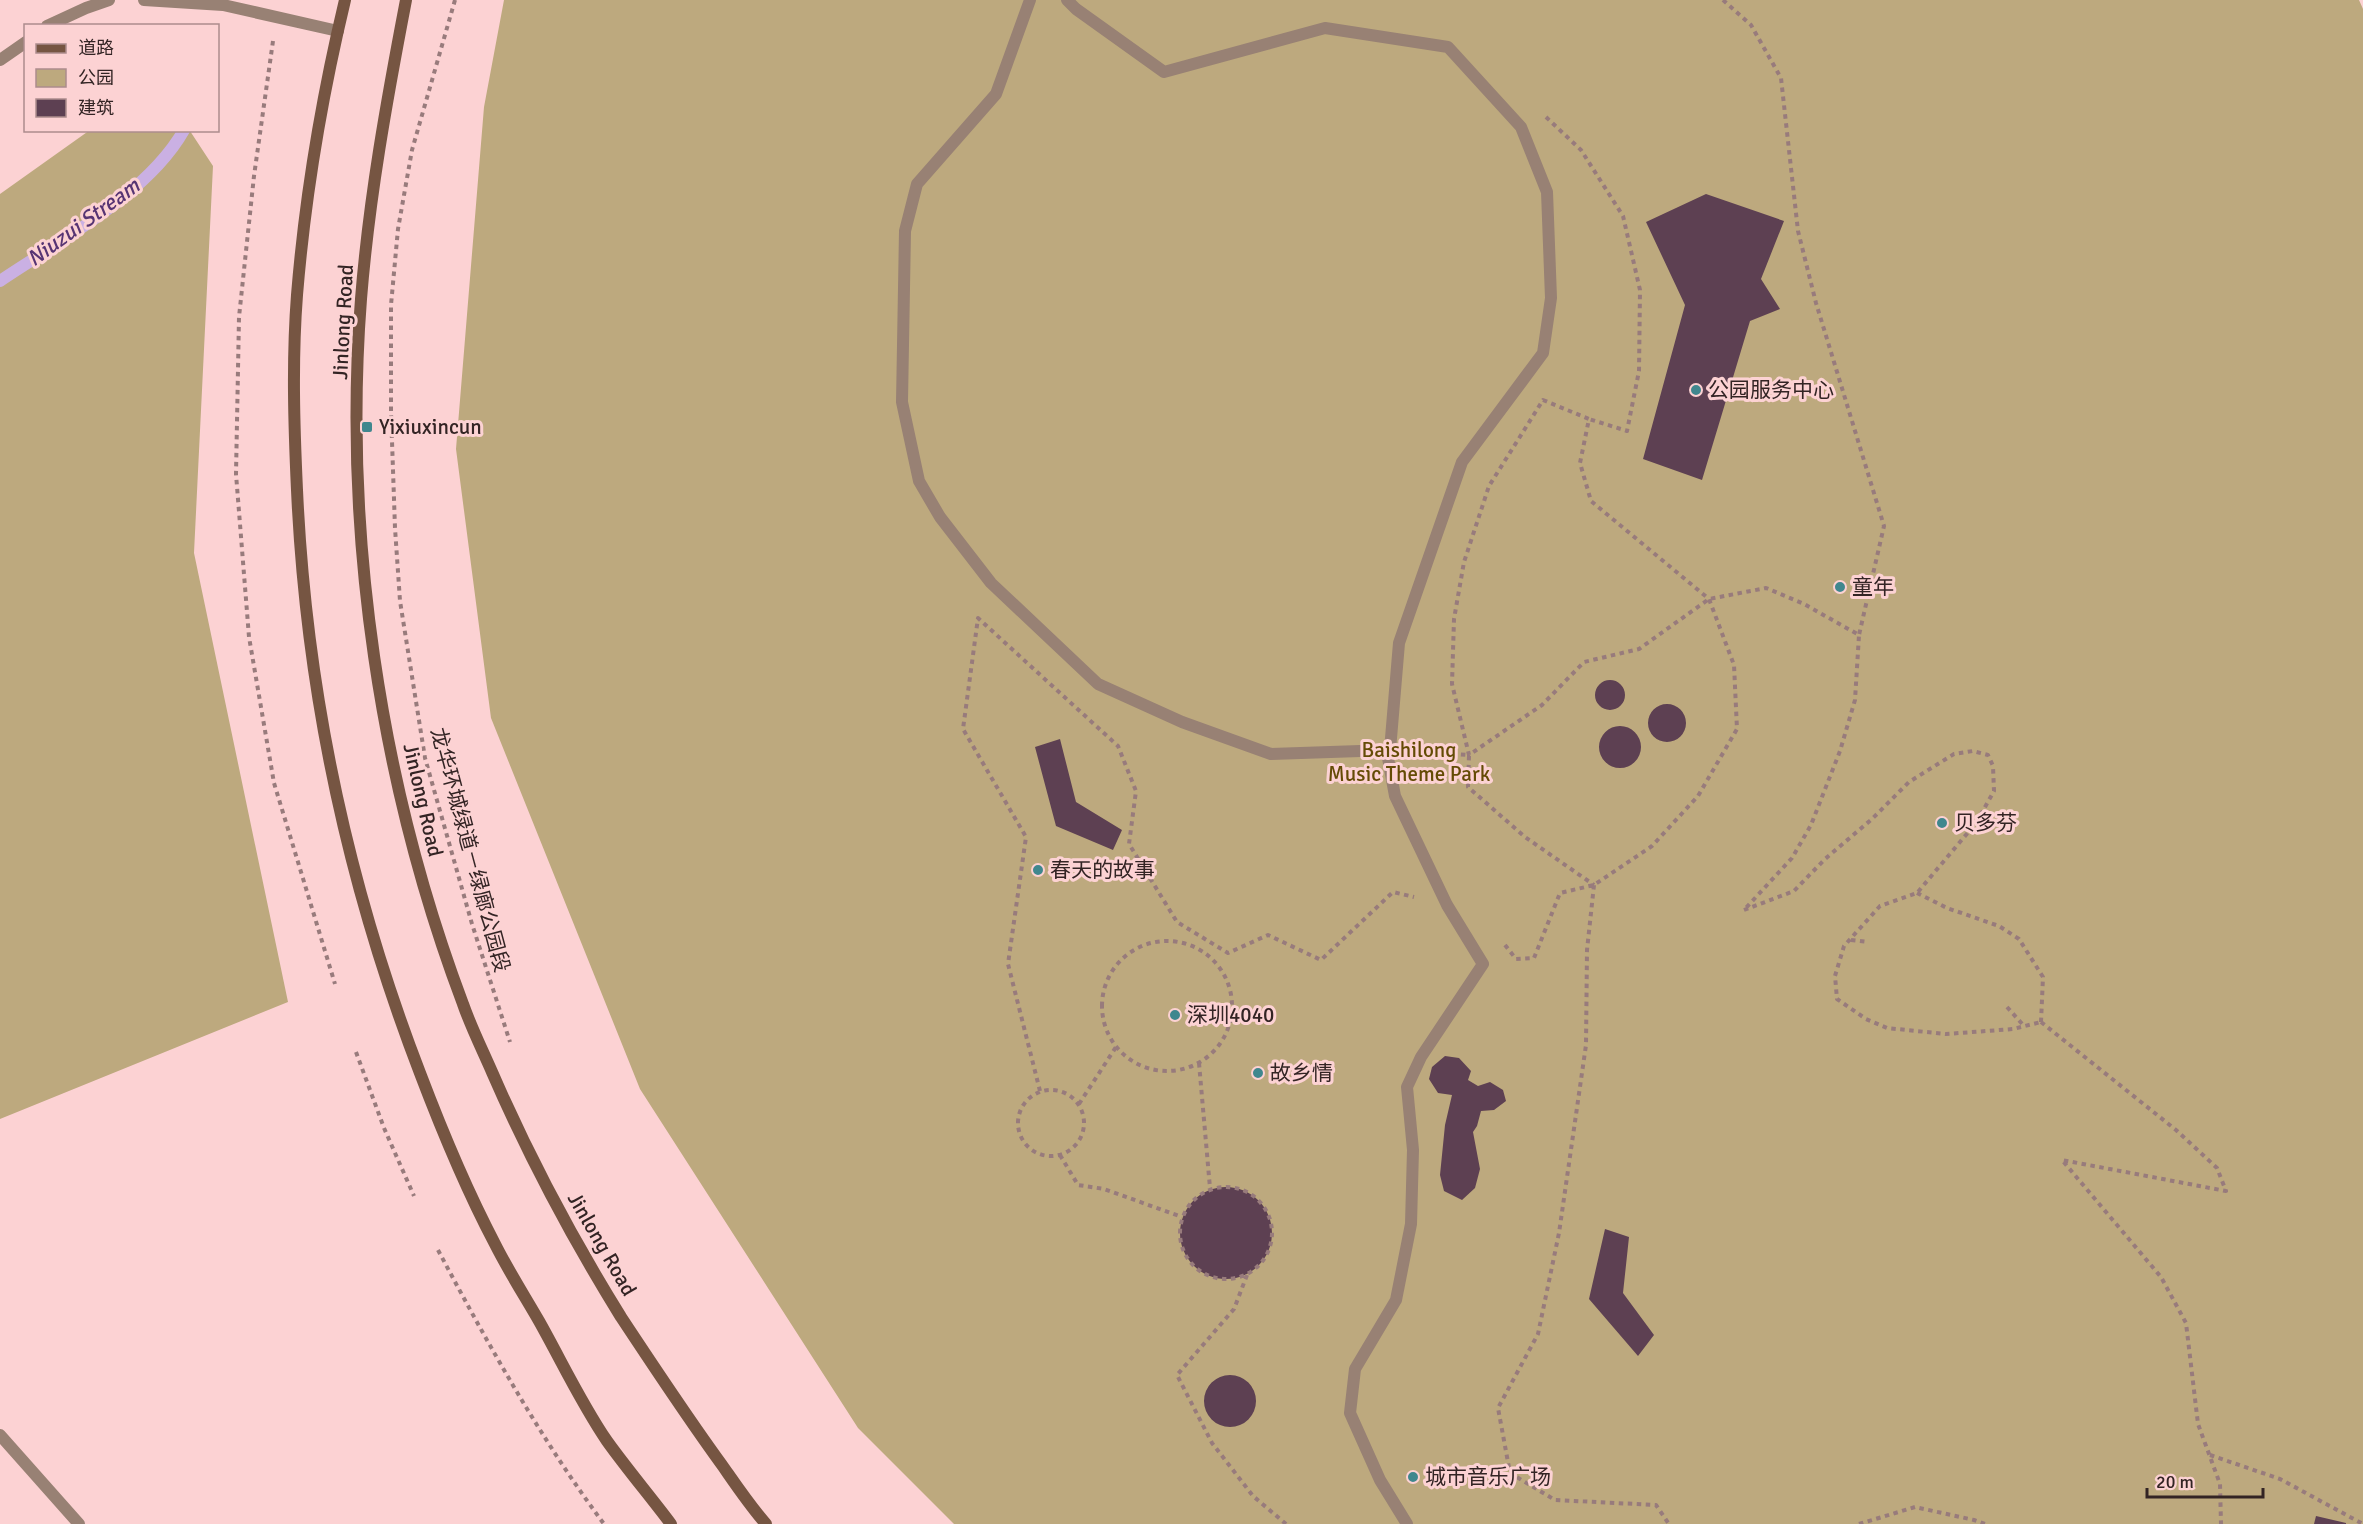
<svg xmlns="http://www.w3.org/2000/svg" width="2363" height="1524" viewBox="0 0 2363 1524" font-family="Signika,'Noto Sans SC',sans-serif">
<rect width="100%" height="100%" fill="#fcd2d3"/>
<path fill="#bda97e" d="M 504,0 L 2359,0 L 2363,9 L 2363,1524 L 954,1524 L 858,1428 L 640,1089 L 491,718 L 456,449 L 484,107 Z
M 90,130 L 190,131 L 213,166 L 194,553 L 288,1002 L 0,1119 L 0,194 Z"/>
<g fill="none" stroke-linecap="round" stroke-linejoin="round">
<path stroke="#cab0e3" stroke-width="12" d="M 0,281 C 59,241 148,194 184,130"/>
</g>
<path fill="#5d4052" d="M 1706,194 L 1784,221 L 1761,279 L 1780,309 L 1750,321 L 1702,480 L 1643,459 L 1685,305 L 1646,222 Z
M1595 695a15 15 0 1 1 30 0a15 15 0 1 1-30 0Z
M1648 723a19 19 0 1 1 38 0a19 19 0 1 1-38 0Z
M1599 747a21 21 0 1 1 42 0a21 21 0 1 1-42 0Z
M 1060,739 L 1076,802 L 1122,830 L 1113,850 L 1056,826 L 1035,747 Z
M 1445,1056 L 1459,1058 L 1471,1071 L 1468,1080 L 1478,1086 L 1490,1082 L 1503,1090 L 1506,1101 L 1494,1110 L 1481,1111 L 1477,1126 L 1473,1132 L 1480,1169 L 1475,1188 L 1462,1200 L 1444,1191 L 1440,1175 L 1445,1125 L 1452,1095 L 1438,1093 L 1429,1079 L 1432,1067 Z
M1180 1233a46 46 0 1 1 92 0a46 46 0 1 1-92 0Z
M 1605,1229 L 1629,1237 L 1623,1293 L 1654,1335 L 1638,1356 L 1589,1299 Z
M1204 1401a26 26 0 1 1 52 0a26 26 0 1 1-52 0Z
M 2316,1516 L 2346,1523 L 2346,1524 L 2314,1524 Z"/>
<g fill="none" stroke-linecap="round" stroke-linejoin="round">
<path stroke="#987b7c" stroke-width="4" stroke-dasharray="4.5 4.5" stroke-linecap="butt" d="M 455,0 L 412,150 L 398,229 L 391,305 L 391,412 L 395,528 L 400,601 L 425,758 L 472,924 L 510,1042
M 1723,0 L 1751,25 L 1781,78 L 1798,231 L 1816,303 L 1884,526 L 1859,635
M 273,41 L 254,176 L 239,317 L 236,474 L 249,637 L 274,783 L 335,984
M 1546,117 L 1581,150 L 1623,216 L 1640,290 L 1639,371 L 1627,431 L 1589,419
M 1416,751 L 1469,755 L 1468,787 L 1525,837 L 1594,885
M 1594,885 L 1587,950 L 1586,1045 L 1559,1233 L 1538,1334 L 1498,1408 L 1510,1473 L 1555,1500 L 1656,1505 L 1669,1524
M 1917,893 L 1947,908 L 1999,926 L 2019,939 L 2043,977 L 2041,1022
M 1744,910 L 1794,891 L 1825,859 L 1872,819 L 1909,782 L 1954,754 L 1973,751 L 1988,755 L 1993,766 L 1994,791 L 1976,823 L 1917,893 L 1880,906 L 1844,946 L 1835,976 L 1837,999 L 1866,1019 L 1887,1028 L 1946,1034 L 2013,1029 L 2041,1022
M 1851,940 L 1868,942
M1102 1006a65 65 0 1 1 130 0a65 65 0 1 1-130 0Z
M 1505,945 L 1516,959 L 1534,958 L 1560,893 L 1594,885 L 1652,846 L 1698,796 L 1737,729 L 1734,665 L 1709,599 L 1591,501 L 1580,463 L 1589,419 L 1543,400 L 1489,486 L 1464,562 L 1454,619 L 1452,684 L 1469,755 L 1542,705 L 1584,662 L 1639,649 L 1709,599 L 1766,588 L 1804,604 L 1859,635 L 1855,700 L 1840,751 L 1811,825 L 1792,858 L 1744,910
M 2007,1007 L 2024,1026
M 2041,1022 L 2176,1130 L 2217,1168 L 2226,1191 L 2062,1160 L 2161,1277 L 2186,1323 L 2198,1424 L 2220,1484 L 2221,1524
M 356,1052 L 384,1128 L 414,1196
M 1199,1063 L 1210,1188
M1018 1123a33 33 0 1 1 66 0a33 33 0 1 1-66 0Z
M 1040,1091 L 1008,964 L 1026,837 L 963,729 L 978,618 L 1118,746 L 1136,791 L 1129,844 L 1177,922 L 1228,953 L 1268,935 L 1321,960 L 1393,892 L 1414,897
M 1079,1104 L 1116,1047
M 1060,1155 L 1078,1185 L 1104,1189 L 1182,1217
M1180 1233a46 46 0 1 1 92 0a46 46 0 1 1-92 0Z
M 438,1250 C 488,1344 540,1438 604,1524
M 1247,1275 L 1234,1309 L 1177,1375 L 1212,1443 L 1253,1496 L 1286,1524
M 2210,1455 L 2280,1479 L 2363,1524
M 1859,1524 L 1915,1507 L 1974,1520 L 1985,1524"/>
<path stroke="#988174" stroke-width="12" d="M 144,0 L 223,5 L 338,31
M 1030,0 L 996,94 L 917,184 L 905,231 L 902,402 L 919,481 L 940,517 L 991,583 L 1098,684 L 1182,722 L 1271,754 L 1390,750 L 1388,758 L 1395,796 L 1447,905 L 1483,964 L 1421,1057 L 1407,1087 L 1413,1150 L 1411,1224 L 1396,1300 L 1355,1369 L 1350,1413 L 1380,1480 L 1407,1524
M 1067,0 L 1076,9 L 1164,72 L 1325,28 L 1448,47 L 1521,127 L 1547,192 L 1551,298 L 1543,353 L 1462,462 L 1399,643 L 1390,750
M 47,26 L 86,8 L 109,0
M 0,60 L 26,42
M 0,1435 L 79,1524"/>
<path stroke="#765542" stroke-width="12" d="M 345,0 C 322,96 305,197 297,295 C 292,360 294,425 297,490 C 306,690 348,886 420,1073 C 442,1131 466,1189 495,1244 C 508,1270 524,1295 539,1321 C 561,1360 581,1403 607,1441 C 627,1469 650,1496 671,1524
M 406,0 C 387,99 369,198 361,299 C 343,533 380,784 463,1004 C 471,1027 482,1049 492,1072 C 529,1157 572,1238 621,1317 C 654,1367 687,1417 722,1465 C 736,1485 750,1506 766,1524"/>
</g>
<g fill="#40878e" stroke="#fcd2d3" stroke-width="2">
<circle cx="1696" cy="390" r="6"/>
<rect x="361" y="421" width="12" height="12" rx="3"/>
<circle cx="1840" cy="587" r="6"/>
<circle cx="1942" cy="823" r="6"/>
<circle cx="1038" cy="870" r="6"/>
<circle cx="1175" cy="1015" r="6"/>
<circle cx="1258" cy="1073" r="6"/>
<circle cx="1413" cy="1477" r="6"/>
</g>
<g text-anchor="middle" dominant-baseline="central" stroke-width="6" stroke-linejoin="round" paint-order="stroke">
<g font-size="21" fill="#332424" stroke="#fcd2d3">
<text transform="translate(343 322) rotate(-87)">Jinlong Road</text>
<text transform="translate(423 800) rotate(77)">Jinlong Road</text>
<text transform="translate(470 850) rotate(75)">龙华环城绿道－绿廊公园段</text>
<text transform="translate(602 1244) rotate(60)">Jinlong Road</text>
</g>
<g font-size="21" fill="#332424" stroke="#fcd2d3" text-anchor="start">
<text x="1708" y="390">公园服务中心</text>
<text x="379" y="427">Yixiuxincun</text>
<text x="1852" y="587">童年</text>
<text x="1954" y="823">贝多芬</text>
<text x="1050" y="870">春天的故事</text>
<text x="1187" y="1015">深圳4040</text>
<text x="1270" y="1073">故乡情</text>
<text x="1425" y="1477">城市音乐广场</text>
</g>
<g font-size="21" fill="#644b05" stroke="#fcd2d3">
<text x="1409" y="750">Baishilong<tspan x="1409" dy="24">Music Theme Park</tspan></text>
</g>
<g font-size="22" font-style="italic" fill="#573473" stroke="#fcd2d3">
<text transform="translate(83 222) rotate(-36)">Niuzui Stream</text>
</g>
</g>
<rect x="24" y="24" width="195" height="108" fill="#fcd2d3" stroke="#ac8c8d" stroke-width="1.5"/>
<rect x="36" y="44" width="30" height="9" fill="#765542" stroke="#ac8c8d" stroke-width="1.5"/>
<text x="78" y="54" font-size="18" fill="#332424">道路</text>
<rect x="36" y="69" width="30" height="18" fill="#bda97e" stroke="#ac8c8d" stroke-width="1.5"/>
<text x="78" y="84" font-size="18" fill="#332424">公园</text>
<rect x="36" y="99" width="30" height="18" fill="#5d4052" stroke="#ac8c8d" stroke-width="1.5"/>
<text x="78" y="114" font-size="18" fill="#332424">建筑</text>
<path d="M2147 1488v9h116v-9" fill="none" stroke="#332424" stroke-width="3"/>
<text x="2156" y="1488" font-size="18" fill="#332424" stroke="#fcd2d3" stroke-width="4.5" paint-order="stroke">20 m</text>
</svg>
